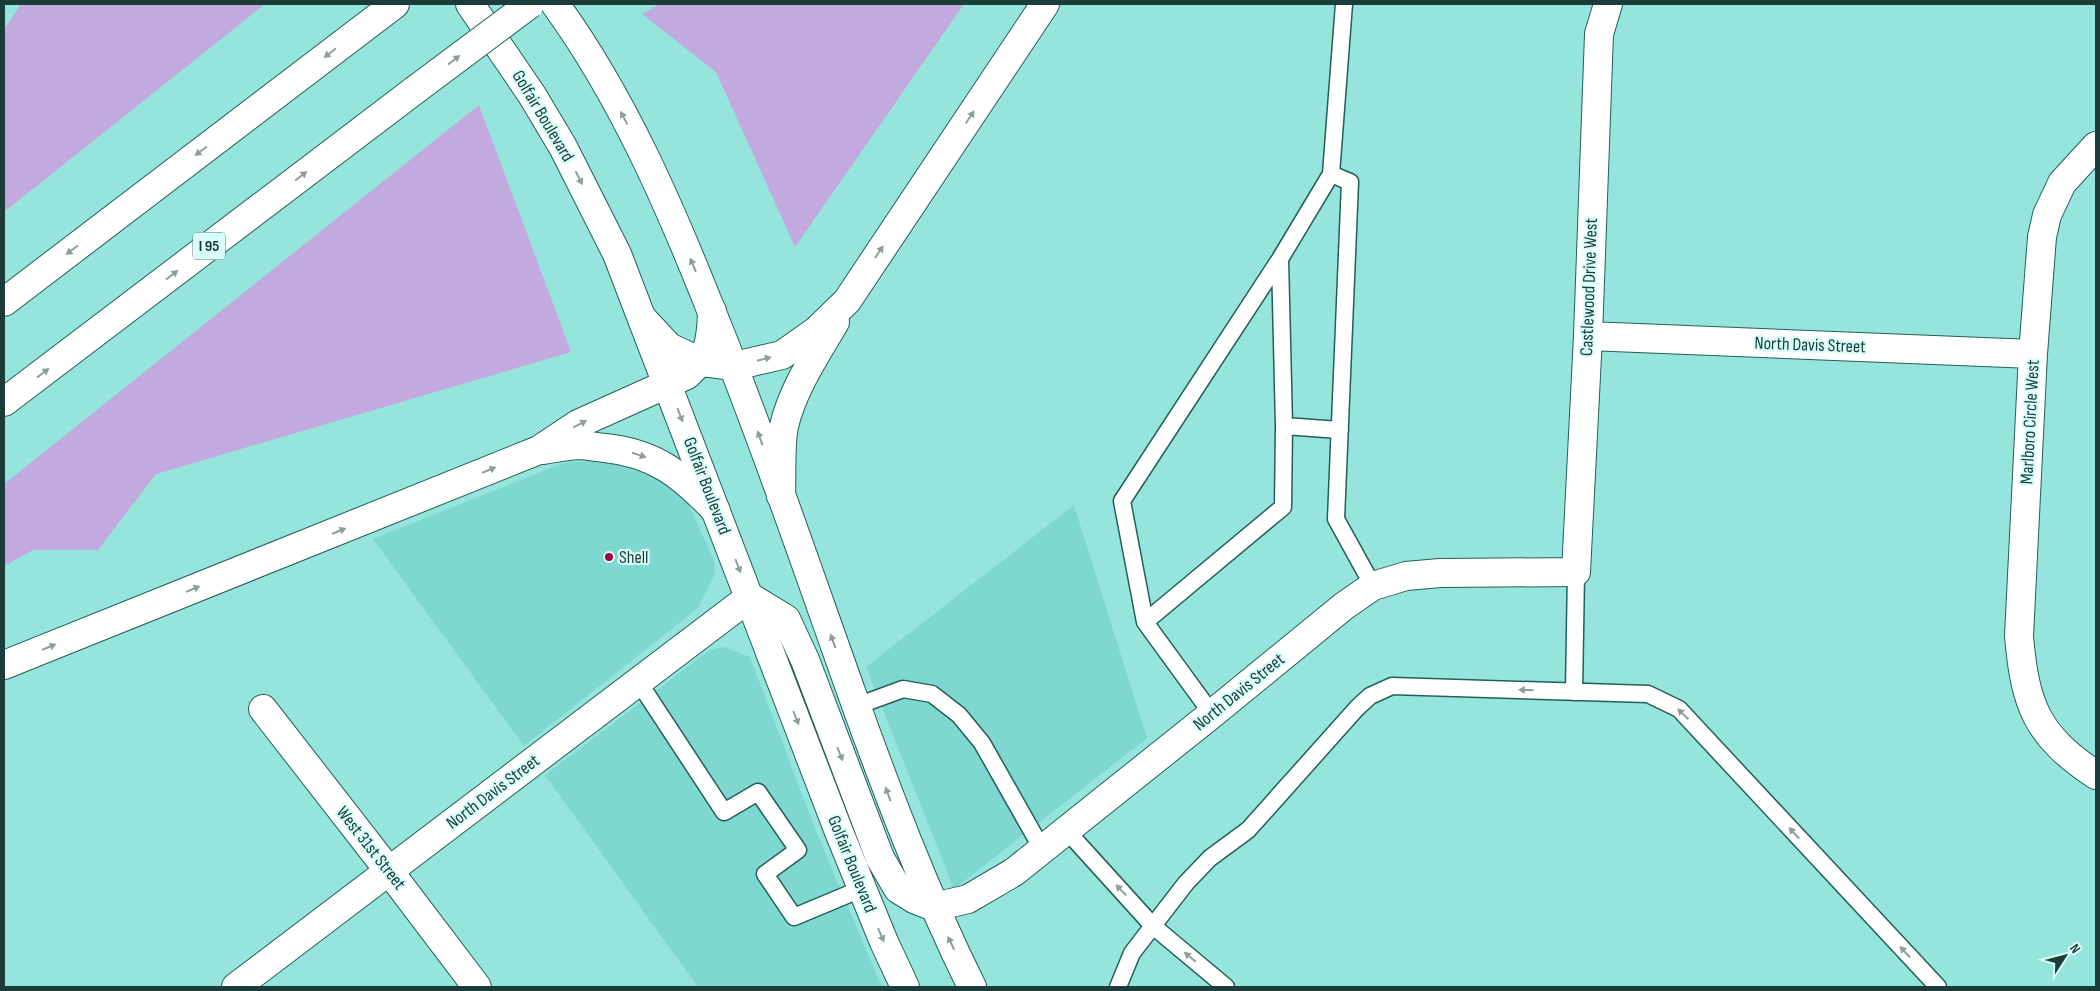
<svg xmlns="http://www.w3.org/2000/svg" width="2100" height="991" viewBox="0 0 2100 991" font-family="'Sofia Sans Condensed',sans-serif">
<rect width="100%" height="100%" fill="#95e5dc"/>
<path fill="#7fd8cf" d="M 614,459 L 652,474 L 678,491 L 690,507 L 714,560 L 715,574 L 698,608 L 524,746 L 373,539 L 563,463 Z
M 1074,505 L 1147,738 L 954,889 L 866,667 Z
M 724,647 L 750,657 L 816,831 L 882,987 L 698,987 L 545,775 L 710,650 Z"/>
<path fill="#c2a9de" d="M 21,4 L 265,4 L 4,212 L 4,30 Z
M 660,4 L 964,4 L 795,247 L 716,72 L 642,14 Z
M 479,105 L 571,352 L 156,474 L 98,550 L 33,550 L 4,566 L 4,484 Z"/>
<g fill="none" stroke-linecap="round" stroke-linejoin="round">
<defs>
<path id="lane" d="M 1331,174 L 1350,182 L 1336,519 L 1373,586
M 1284,426 L 1340,430
M 1145,622 L 1283,507 L 1284,426 L 1280,259
M 638,681 L 724,812 L 758,792 L 798,850 L 765,874 L 794,917 L 861,889
M 1574,692 L 1576,572
M 857,706 L 903,689 L 932,694 L 959,715 L 982,743 L 1042,849
M 1212,714 L 1145,622 L 1122,501 L 1280,259 L 1331,174 L 1344,4
M 1066,830 L 1153,926 L 1226,987
M 1118,987 L 1132,953 L 1186,883 L 1210,858 L 1248,830 L 1357,708 L 1370,696 L 1392,686 L 1648,694 L 1679,709 L 1938,987"/>
<path id="street" d="M 2096,146 L 2062,183 L 2047,215 L 2042,237 L 2033,354 L 2019,636 C 2025,706 2037,736 2096,775
M 1588,336 L 2033,354
M 263,709 L 389,871 L 477,987
M 934,907 L 968,899 L 1014,872 L 1212,714 L 1344,606 L 1373,586 L 1406,576 L 1440,573 L 1576,572 L 1588,336 L 1599,34 L 1608,4"/>
<path id="secondary" d="M 470,4 L 532,95 L 563,147 L 617,254 L 839,832 L 884,942 L 905,987
M 555,4 C 622,96 669,204 711,310 C 762,436 806,565 852,694 C 888,794 925,892 972,987
M 236,987 L 750,597 L 786,619 L 805,660 L 880,858 L 898,889 L 914,899 L 934,907"/>
<path id="highway" d="M 4,302 L 395,4
M 644,320 L 669,347 L 701,362 L 735,366 L 782,355 L 816,331 L 847,301 L 1045,4
M 4,402 L 415,90
M 543,450 C 554,448 566,446 578,445 C 586,445 596,447 605,448 C 655,453 682,475 716,511
M 781,496 C 782,474 780,446 784,426 C 793,388 816,355 835,322
M 4,665 L 539,450 L 578,424 L 687,375 C 710,354 711,341 712,311"/>
</defs>
<use href="#lane" stroke="#21605a" stroke-width="19"/>
<use href="#street" stroke="#21605a" stroke-width="30"/>
<use href="#secondary" stroke="#21605a" stroke-width="30"/>
<use href="#highway" stroke="#21605a" stroke-width="30"/>
<use href="#lane" stroke="#fff" stroke-width="16"/>
<use href="#street" stroke="#fff" stroke-width="28"/>
<use href="#secondary" stroke="#fff" stroke-width="28"/>
<use href="#highway" stroke="#fff" stroke-width="28"/>
<defs>
<path id="highway-bridge" d="M 415,90 L 530,4"/>
</defs>
<use href="#highway-bridge" stroke="#21605a" stroke-width="30" stroke-linecap="butt"/>
<use href="#highway-bridge" stroke="#fff" stroke-width="28"/>
</g>
<defs><path id="oneway-solid" d="M-6-.8H1V-3.2L6.5 0L1 3.2V.8H-6Z" transform="scale(1.25)"/></defs>
<g fill="#8d9e9c">
<use href="#oneway-solid" transform="translate(330 53) rotate(143)"/>
<use href="#oneway-solid" transform="translate(454 60) rotate(-37)"/>
<use href="#oneway-solid" transform="translate(970 117) rotate(-56)"/>
<use href="#oneway-solid" transform="translate(624 118) rotate(-118)"/>
<use href="#oneway-solid" transform="translate(201 151) rotate(143)"/>
<use href="#oneway-solid" transform="translate(301 176) rotate(-37)"/>
<use href="#oneway-solid" transform="translate(579 178) rotate(63)"/>
<use href="#oneway-solid" transform="translate(72 250) rotate(143)"/>
<use href="#oneway-solid" transform="translate(879 252) rotate(-56)"/>
<use href="#oneway-solid" transform="translate(693 265) rotate(-113)"/>
<use href="#oneway-solid" transform="translate(172 275) rotate(-37)"/>
<use href="#oneway-solid" transform="translate(764 359) rotate(-14)"/>
<use href="#oneway-solid" transform="translate(43 373) rotate(-37)"/>
<use href="#oneway-solid" transform="translate(680 415) rotate(69)"/>
<use href="#oneway-solid" transform="translate(580 424) rotate(-27)"/>
<use href="#oneway-solid" transform="translate(760 438) rotate(-110)"/>
<use href="#oneway-solid" transform="translate(639 455) rotate(18)"/>
<use href="#oneway-solid" transform="translate(489 470) rotate(-22)"/>
<use href="#oneway-solid" transform="translate(339 531) rotate(-22)"/>
<use href="#oneway-solid" transform="translate(738 566) rotate(69)"/>
<use href="#oneway-solid" transform="translate(193 589) rotate(-22)"/>
<use href="#oneway-solid" transform="translate(833 641) rotate(-110)"/>
<use href="#oneway-solid" transform="translate(49 647) rotate(-22)"/>
<use href="#oneway-solid" transform="translate(1526 690) rotate(-178)"/>
<use href="#oneway-solid" transform="translate(1683 714) rotate(-136)"/>
<use href="#oneway-solid" transform="translate(796 718) rotate(69)"/>
<use href="#oneway-solid" transform="translate(840 754) rotate(69)"/>
<use href="#oneway-solid" transform="translate(888 794) rotate(-110)"/>
<use href="#oneway-solid" transform="translate(1794 833) rotate(-133)"/>
<use href="#oneway-solid" transform="translate(1121 890) rotate(-134)"/>
<use href="#oneway-solid" transform="translate(881 935) rotate(67)"/>
<use href="#oneway-solid" transform="translate(951 943) rotate(-115)"/>
<use href="#oneway-solid" transform="translate(1905 952) rotate(-133)"/>
<use href="#oneway-solid" transform="translate(1190 957) rotate(-140)"/>
</g>
<circle fill="#a00647" stroke="#d8fef9" stroke-width="2" cx="609" cy="557" r="5"/>
<g text-anchor="middle" dominant-baseline="central" stroke-width="4.5" stroke-linejoin="round" paint-order="stroke">
<rect fill="#d8fef9" stroke="#547673" stroke-width="1" x="193" y="232.5" width="32" height="27" rx="4"/>
<g font-size="16" font-weight="bold" fill="#1b3c39">
<text x="209" y="246">I 95</text>
</g>
<g font-size="18" fill="#1b3c39" stroke="#d8fef9">
<text transform="translate(543 116) rotate(59)">Golfair Boulevard</text>
<text transform="translate(1589 287) rotate(-88)">Castlewood Drive West</text>
<text transform="translate(1810 345) rotate(2)">North Davis Street</text>
<text transform="translate(2030 422) rotate(-87)">Marlboro Circle West</text>
<text transform="translate(707 486) rotate(69)">Golfair Boulevard</text>
<text transform="translate(1239 692) rotate(-39)">North Davis Street</text>
<text transform="translate(493 792) rotate(-37)">North Davis Street</text>
<text transform="translate(371 848) rotate(52)">West 31st Street</text>
<text transform="translate(852 864) rotate(68)">Golfair Boulevard</text>
</g>
<g font-size="18" fill="#1b3c39" stroke="#d8fef9" text-anchor="start">
<text x="619" y="557">Shell</text>
</g>
</g>
<rect width="2100" height="991" fill="none" stroke="#1b3c39" stroke-width="10"/>
<g transform="translate(2065 956) rotate(54)" stroke="#d8fef9" stroke-width="4" paint-order="stroke">
<path d="M0-4L9 19L0 12L-9 19Z" fill="#1b3c39"/>
<text y="-8" font-size="14" font-weight="bold" text-anchor="middle" fill="#1b3c39">N</text>
</g>
</svg>
